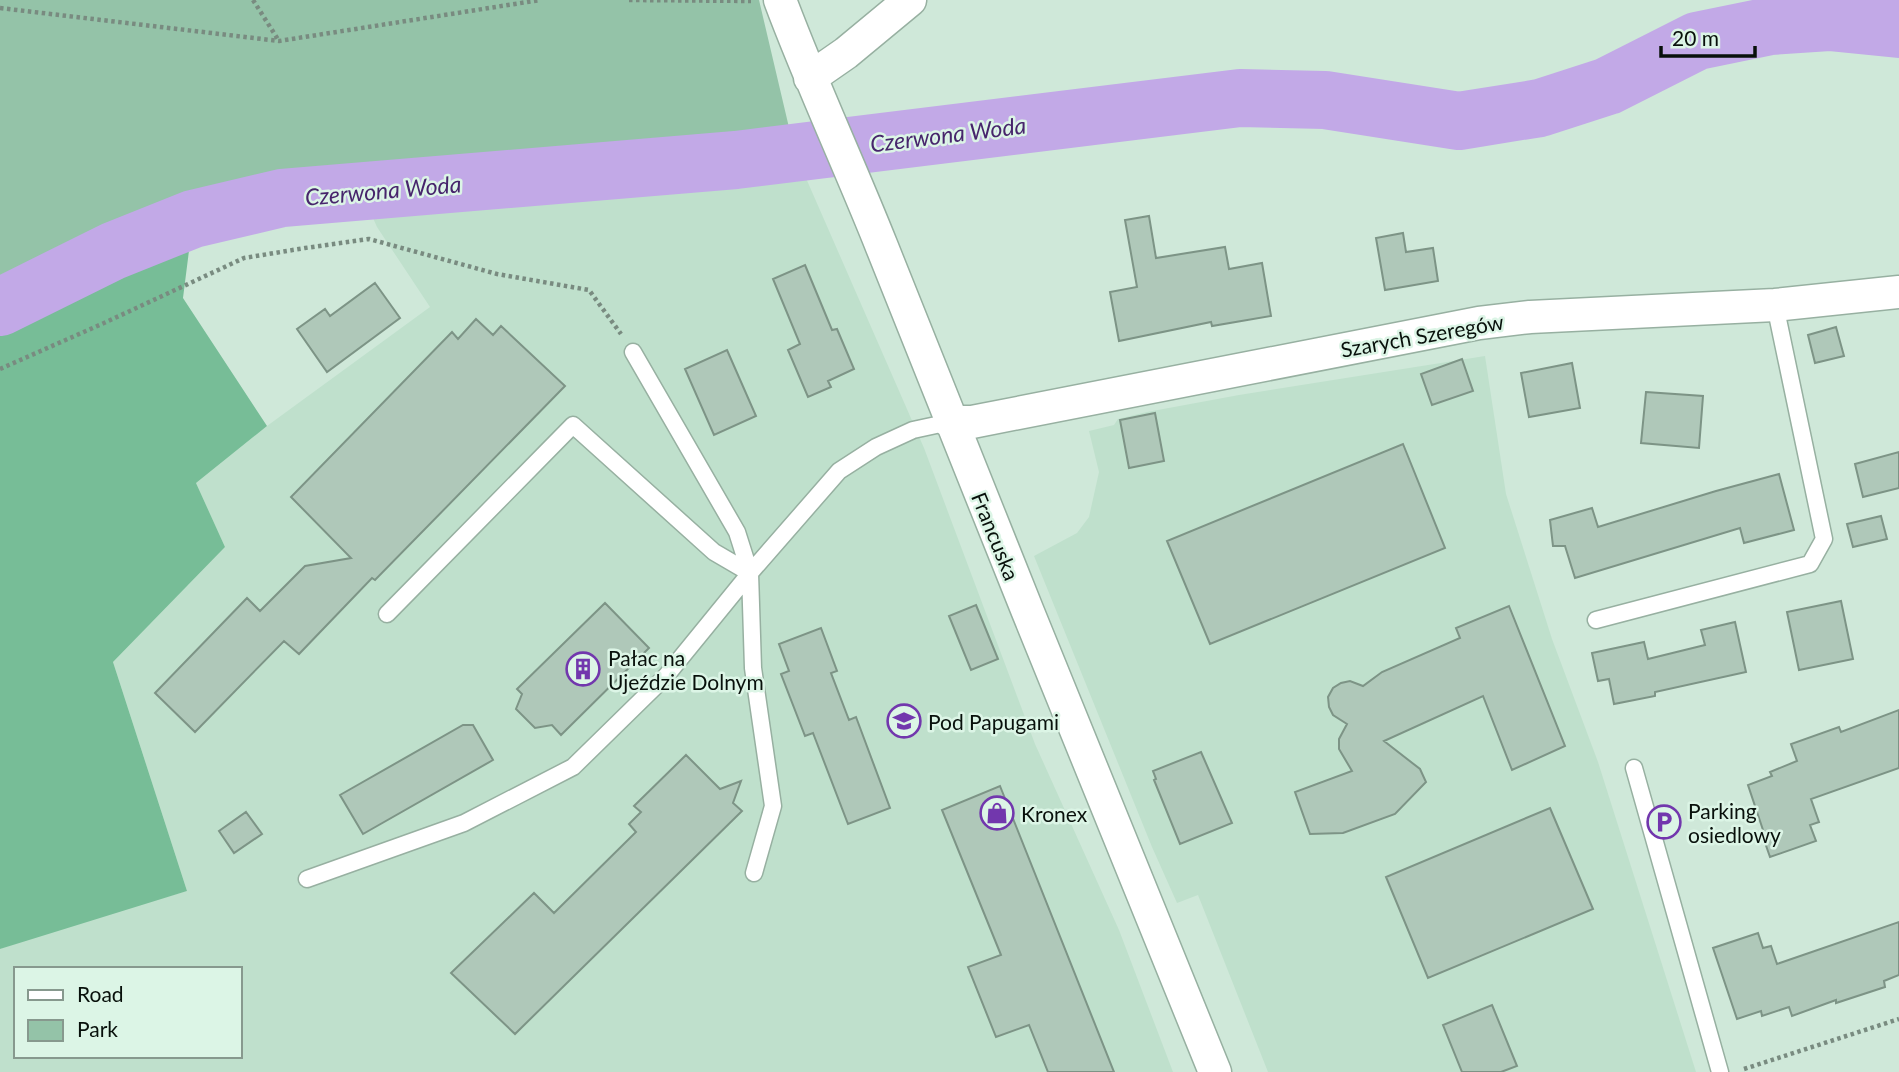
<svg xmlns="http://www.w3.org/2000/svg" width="1899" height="1072" viewBox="0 0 1899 1072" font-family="Lato,sans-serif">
<rect width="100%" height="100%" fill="#cfe8d9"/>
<path fill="#bfe0cc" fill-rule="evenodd" d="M 795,153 L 924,448 L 1035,744 L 1119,930 L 1173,1072 L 0,1072 L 0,949 L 73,924 L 187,891 L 113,662 L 225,547 L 196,483 L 267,426 L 430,307 L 377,227 L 361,191 L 736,160 ZM 16,969 L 240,969 L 240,1056 L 16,1056 Z
M 1485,356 L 1506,494 L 1552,639 L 1598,762 L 1696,1072 L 1268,1072 L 1198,895 L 1177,903 L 1152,847 L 1034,556 L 1077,533 L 1089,517 L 1099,472 L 1089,431 L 1114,425 L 1118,419 L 1147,412 L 1239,395 Z"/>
<path fill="#94c3a8" d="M 0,0 L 759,0 L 795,153 L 736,160 L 282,198 L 193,220 L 112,251 L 0,307 Z"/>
<path fill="#77bd97" d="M 193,219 L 183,298 L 267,426 L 196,483 L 225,547 L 113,662 L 187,891 L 0,949 L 0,307 L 113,251 Z"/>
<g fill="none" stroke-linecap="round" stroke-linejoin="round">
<path stroke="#c2a9e7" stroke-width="58" d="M 0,307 L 113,251 L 193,219 L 282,198 L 736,160 L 1240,98 L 1325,100 L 1459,121 L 1540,108 L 1608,86 L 1697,41 L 1770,26 L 1829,22 L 1899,29"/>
</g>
<path fill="#afc8b9" stroke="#7d9486" stroke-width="2" d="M 1149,216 L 1156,258 L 1225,247 L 1229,269 L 1262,263 L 1271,316 L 1212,326 L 1211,322 L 1119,341 L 1110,292 L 1137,287 L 1125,220 Z
M 1403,233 L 1406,252 L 1433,248 L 1438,281 L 1385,290 L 1376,238 Z
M 805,265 L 832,330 L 837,329 L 854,369 L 828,381 L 831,387 L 808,397 L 788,350 L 800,344 L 773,279 Z
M 375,283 L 400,318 L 327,372 L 297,329 L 325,309 L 330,316 Z
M 476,319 L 493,335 L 501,326 L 565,386 L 375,580 L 372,578 L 299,654 L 284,641 L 195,732 L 155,693 L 247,598 L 260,611 L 305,566 L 351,558 L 291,497 L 452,332 L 458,339 Z
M 1836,327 L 1844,356 L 1815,363 L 1808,335 Z
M 727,350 L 756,416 L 714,435 L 685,369 Z
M 1462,359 L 1473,391 L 1432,405 L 1421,374 Z
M 1572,363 L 1580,408 L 1529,417 L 1521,373 Z
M 1646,392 L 1703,396 L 1699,448 L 1641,443 Z
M 1155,413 L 1164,461 L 1129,468 L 1120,420 Z
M 1403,444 L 1445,548 L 1210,644 L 1167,541 Z
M 1899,452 L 1899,488 L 1863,497 L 1855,464 Z
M 1779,474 L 1794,530 L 1744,543 L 1740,528 L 1575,578 L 1565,546 L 1553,546 L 1550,520 L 1592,508 L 1598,527 L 1716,491 Z
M 1881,516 L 1887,539 L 1853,547 L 1847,524 Z
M 1841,601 L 1853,659 L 1799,670 L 1787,612 Z
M 605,603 L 649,648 L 561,735 L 552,725 L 535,728 L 516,709 L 522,694 L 517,689 Z
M 976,605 L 998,659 L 971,670 L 949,616 Z
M 1509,606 L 1565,746 L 1512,770 L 1483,696 L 1384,741 L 1420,769 L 1426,782 L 1395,814 L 1343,833 L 1310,834 L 1295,792 L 1352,771 L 1339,749 L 1339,739 L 1347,724 L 1333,715 L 1329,707 L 1328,697 L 1333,688 L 1341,683 L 1350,681 L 1363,686 L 1382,672 L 1460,638 L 1456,628 Z
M 1735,622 L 1746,672 L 1655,692 L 1655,696 L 1614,704 L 1609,679 L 1598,681 L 1592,653 L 1644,642 L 1648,659 L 1705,645 L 1701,630 Z
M 821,628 L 837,671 L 831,673 L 849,720 L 856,717 L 890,808 L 848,824 L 813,733 L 805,736 L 781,674 L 789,671 L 779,644 Z
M 1899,710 L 1899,768 L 1811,799 L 1819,822 L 1810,825 L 1816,841 L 1770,857 L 1762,834 L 1764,833 L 1748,785 L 1772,776 L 1770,772 L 1797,761 L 1791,744 L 1839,727 L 1841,732 Z
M 463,725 L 473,725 L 493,760 L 363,834 L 340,795 Z
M 1201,752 L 1232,823 L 1180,844 L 1154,780 L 1156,779 L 1153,771 Z
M 686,755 L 720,789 L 741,781 L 733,803 L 742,811 L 515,1034 L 451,973 L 534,893 L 554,913 L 636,832 L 629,824 L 641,812 L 634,806 Z
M 1000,786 L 1114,1072 L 1048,1072 L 1029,1025 L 996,1037 L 968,967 L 1001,955 L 942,810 Z
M 1550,808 L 1593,909 L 1428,978 L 1386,877 Z
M 246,812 L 262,834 L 234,853 L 219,831 Z
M 1899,922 L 1899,975 L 1884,981 L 1885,987 L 1836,1003 L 1836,1000 L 1792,1016 L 1789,1007 L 1762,1016 L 1761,1011 L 1737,1019 L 1713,948 L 1758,933 L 1763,948 L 1771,946 L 1777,964 Z
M 1492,1005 L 1517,1066 L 1501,1072 L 1462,1072 L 1443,1025 Z"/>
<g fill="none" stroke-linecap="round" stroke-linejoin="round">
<defs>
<path id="service" d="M 633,352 L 737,532 L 750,573 L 839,471 L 876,447 L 913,430 L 950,422
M 750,573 L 753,668 L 773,806 L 754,873
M 387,614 L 573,425 L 714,552 L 750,573
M 1596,620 L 1810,564 L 1824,539 L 1775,305
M 1634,768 L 1720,1072
M 307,879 L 464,823 L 573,767 L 666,676 L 750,573"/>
<path id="minor" d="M 780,0 C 811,83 849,164 882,247 C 991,523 1103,797 1215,1072
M 810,78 L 846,53 L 910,0
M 950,422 L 972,422 L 1479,323 L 1530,317 L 1775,305 L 1899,292"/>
</defs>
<use href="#service" stroke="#97b0a1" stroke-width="19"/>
<use href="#minor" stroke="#97b0a1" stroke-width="35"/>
<path stroke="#798b80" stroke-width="4.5" stroke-dasharray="3.5 3.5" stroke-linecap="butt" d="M 253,0 L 279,41
M 629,0 L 751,1
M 0,8 L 279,41 L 540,0
M 0,369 L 104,323 L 244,258 L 305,248 L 369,239 L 497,274 L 589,290 L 621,334
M 1744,1069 L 1899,1019"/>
<use href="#service" stroke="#fff" stroke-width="16"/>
<use href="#minor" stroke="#fff" stroke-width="32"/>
</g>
<defs>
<symbol id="building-ring" viewBox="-11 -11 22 22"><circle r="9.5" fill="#dcf5e6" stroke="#7237ad" stroke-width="1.5"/><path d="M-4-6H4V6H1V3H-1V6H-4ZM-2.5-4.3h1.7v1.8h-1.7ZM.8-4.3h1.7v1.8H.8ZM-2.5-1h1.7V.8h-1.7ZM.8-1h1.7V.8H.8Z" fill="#7237ad"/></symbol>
<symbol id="school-ring" viewBox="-11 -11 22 22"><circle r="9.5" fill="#dcf5e6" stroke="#7237ad" stroke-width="1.5"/><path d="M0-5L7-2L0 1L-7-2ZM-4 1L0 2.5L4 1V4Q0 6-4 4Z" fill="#7237ad"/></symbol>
<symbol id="shop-ring" viewBox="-11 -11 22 22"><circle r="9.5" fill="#dcf5e6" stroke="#7237ad" stroke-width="1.5"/><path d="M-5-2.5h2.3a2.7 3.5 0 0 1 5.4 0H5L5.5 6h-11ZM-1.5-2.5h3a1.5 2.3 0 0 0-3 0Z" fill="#7237ad"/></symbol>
<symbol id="parking-ring" viewBox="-11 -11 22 22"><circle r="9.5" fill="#dcf5e6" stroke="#7237ad" stroke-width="1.5"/><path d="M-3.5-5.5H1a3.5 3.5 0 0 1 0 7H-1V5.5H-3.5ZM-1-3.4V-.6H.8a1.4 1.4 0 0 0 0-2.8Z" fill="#7237ad"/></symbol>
</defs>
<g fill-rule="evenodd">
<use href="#building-ring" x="564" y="650" width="38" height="38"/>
<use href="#school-ring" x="885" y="702" width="38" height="38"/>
<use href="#shop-ring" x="978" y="794" width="38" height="38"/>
<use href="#parking-ring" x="1645" y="803" width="38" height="38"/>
</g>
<g text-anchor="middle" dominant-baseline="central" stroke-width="5" stroke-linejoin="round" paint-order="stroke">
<g font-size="21" fill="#08100b" stroke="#dcf5e6">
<text transform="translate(1422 335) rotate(-10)">Szarych Szeregów</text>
<text transform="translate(996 536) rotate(68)">Francuska</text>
</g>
<g font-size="21" fill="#08100b" stroke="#dcf5e6" text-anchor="start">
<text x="608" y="657">Pałac na<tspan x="608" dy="24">Ujeździe Dolnym</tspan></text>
<text x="928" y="721">Pod Papugami</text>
<text x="1688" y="810">Parking<tspan x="1688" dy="24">osiedlowy</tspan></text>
<text x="1021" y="813">Kronex</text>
</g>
<g font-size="23" font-style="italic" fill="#47256c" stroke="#dcf5e6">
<text transform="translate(948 134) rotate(-7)">Czerwona Woda</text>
<text transform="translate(383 190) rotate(-5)">Czerwona Woda</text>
</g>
</g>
<rect x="14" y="967" width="228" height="91" fill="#dcf5e6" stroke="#87998e" stroke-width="2"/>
<rect x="28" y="990" width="35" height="10" fill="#ffffff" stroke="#87998e" stroke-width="2"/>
<text x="77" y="1002" font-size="21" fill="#08100b">Road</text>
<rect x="28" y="1020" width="35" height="21" fill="#94c3a8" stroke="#87998e" stroke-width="2"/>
<text x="77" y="1037" font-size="21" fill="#08100b">Park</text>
<path d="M1661 46v10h94v-10" fill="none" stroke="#08100b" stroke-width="3.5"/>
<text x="1672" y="46" font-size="21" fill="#08100b" stroke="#dcf5e6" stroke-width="5" paint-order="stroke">20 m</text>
</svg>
